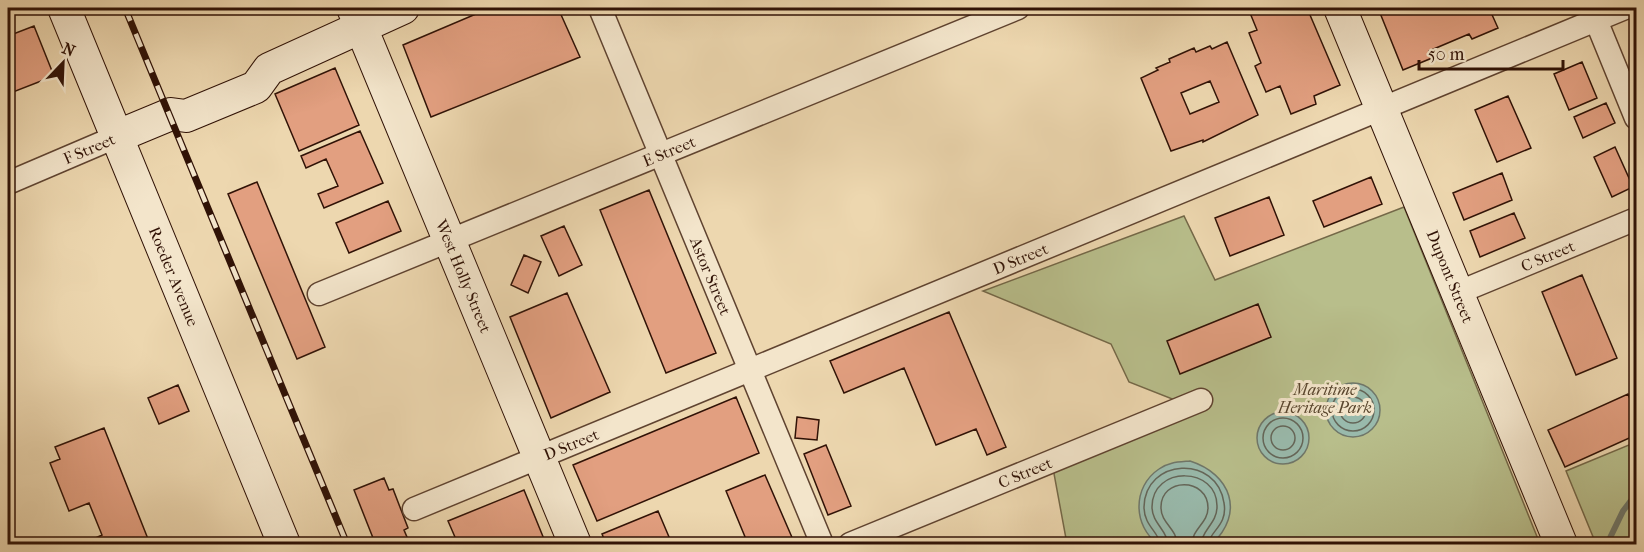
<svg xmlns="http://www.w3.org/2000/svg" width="1644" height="552" viewBox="0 0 1644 552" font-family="'IM FELL French Canon',serif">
<rect width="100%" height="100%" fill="#edd7af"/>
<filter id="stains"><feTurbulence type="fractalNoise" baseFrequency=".00333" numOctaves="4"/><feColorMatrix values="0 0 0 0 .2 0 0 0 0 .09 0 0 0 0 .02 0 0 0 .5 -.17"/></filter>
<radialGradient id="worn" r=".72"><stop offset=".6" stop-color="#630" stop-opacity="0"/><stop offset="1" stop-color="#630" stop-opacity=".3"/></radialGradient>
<path fill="#b8be8b" stroke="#746848" stroke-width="1.5" d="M 1404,207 L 1540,544 L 1067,544 L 1050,452 L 1180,402 L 1129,382 L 1111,344 L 983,291 L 1184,216 L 1215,280 Z
M 1636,442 L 1636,544 L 1596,544 L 1566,471 Z"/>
<path fill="#99baac" stroke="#6f776a" stroke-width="1.5" d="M1326 410a27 27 0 1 1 54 0a27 27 0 1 1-54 0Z
M1257 438a26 26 0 1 1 52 0a26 26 0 1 1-52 0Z
M 1190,461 C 1231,474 1245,513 1212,544 L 1158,544 C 1133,526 1132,487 1159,469 C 1168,462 1179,462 1190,461 Z"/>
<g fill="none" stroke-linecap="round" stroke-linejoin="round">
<path stroke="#646659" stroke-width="1.5" d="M1332 410a21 21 0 1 1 42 0a21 21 0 1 1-42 0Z
M1340 410a13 13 0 1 1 26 0a13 13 0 1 1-26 0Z
M1263 438a20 20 0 1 1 40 0a20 20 0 1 1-40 0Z
M1271 438a12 12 0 1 1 24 0a12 12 0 1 1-24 0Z
M 1160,544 C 1159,532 1144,526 1144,507 C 1145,458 1217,454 1224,503 C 1228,525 1210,531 1208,544
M 1168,544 C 1167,530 1152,523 1152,507 C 1152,465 1218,466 1217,507 C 1217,523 1202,530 1201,544
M 1177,544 C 1177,529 1161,523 1161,508 C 1160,477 1208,477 1208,508 C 1208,523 1192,529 1192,544"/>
<path stroke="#6f776a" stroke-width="6" d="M 1378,544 C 1395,540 1411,539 1428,544
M 1607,544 L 1623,511 L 1636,494"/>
</g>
<path fill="#e29f80" stroke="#301206" stroke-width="1.5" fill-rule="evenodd" d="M 490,8 L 558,8 L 580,57 L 431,117 L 403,45 Z
M 1248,8 L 1272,8 L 1274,12 L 1284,8 L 1307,8 L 1340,85 L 1314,96 L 1316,104 L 1291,114 L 1280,86 L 1266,92 L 1255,66 L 1261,63 L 1249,33 L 1257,30 Z
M 1378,8 L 1489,8 L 1498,28 L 1472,39 L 1469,34 L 1429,51 L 1432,58 L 1403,70 Z
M 34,26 L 54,76 L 8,94 L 8,36 Z
M 1227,42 L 1258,115 L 1203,142 L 1203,140 L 1171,151 L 1141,78 L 1158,70 L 1156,68 L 1170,62 L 1169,59 L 1194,48 L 1196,52 L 1210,46 L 1212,49 ZM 1210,81 L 1219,102 L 1190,114 L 1181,93 Z
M 1582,62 L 1597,98 L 1569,110 L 1554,74 Z
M 335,68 L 359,125 L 299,151 L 275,94 Z
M 1508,96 L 1531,148 L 1497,162 L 1475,110 Z
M 1606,103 L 1615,123 L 1583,138 L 1574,117 Z
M 360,131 L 383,183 L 324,208 L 318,194 L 338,186 L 326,159 L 306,168 L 301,156 Z
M 1615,147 L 1633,187 L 1612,197 L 1594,157 Z
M 1502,173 L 1512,200 L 1464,220 L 1453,193 Z
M 1371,177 L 1382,204 L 1324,227 L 1313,201 Z
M 257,182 L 325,347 L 297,359 L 228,194 Z
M 649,190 L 716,353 L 666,373 L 600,210 Z
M 1269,197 L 1284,235 L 1230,256 L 1215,218 Z
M 388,201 L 401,231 L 349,253 L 336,223 Z
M 1514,213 L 1525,238 L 1480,257 L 1470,231 Z
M 564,226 L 582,265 L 559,276 L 541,236 Z
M 524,255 L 541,262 L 528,293 L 511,285 Z
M 1582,275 L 1617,358 L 1576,375 L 1542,292 Z
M 567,293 L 610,392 L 551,418 L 510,317 Z
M 1258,304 L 1271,337 L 1180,374 L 1167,341 Z
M 949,312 L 1006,447 L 987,455 L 976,429 L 936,445 L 904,368 L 844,393 L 830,361 Z
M 178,385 L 189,411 L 159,424 L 148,398 Z
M 1628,394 L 1636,413 L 1636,435 L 1565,467 L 1548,430 Z
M 736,397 L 759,453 L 597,521 L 573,465 Z
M 797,417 L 819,420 L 817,440 L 795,438 Z
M 104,428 L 150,544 L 93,544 L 91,540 L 102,535 L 89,503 L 69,511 L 50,463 L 60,459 L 55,447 Z
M 826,445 L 851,506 L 828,515 L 804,454 Z
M 765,475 L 794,542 L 788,544 L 748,544 L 726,491 Z
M 384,478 L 389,490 L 393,489 L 408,528 L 404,530 L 410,544 L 373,543 L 375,543 L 354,490 Z
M 524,490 L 546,544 L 458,544 L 448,521 Z
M 658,511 L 672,544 L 606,544 L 602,534 Z"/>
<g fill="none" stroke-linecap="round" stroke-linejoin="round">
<defs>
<g id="street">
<path id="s1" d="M 600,8 L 822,544"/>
<path d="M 1591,8 L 1636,118"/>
<path id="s2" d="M 8,183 L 118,136"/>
<path id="s3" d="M 1457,293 L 1636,219"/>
<path id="s4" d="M 319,294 L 1018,8"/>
<path id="s5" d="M 414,509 L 1625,8"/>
<path id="s6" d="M 850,544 L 1201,400"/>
</g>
<g id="secondary">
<path id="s7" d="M 64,8 L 284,544"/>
<path id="s8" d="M 353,8 L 575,544"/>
<path id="s9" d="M 1340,8 L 1561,544"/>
<path d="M 118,136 L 171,114 L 186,116 L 256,87 L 269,69 L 403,8"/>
</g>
</defs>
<use href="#street" stroke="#5f4330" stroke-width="25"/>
<use href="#secondary" stroke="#301206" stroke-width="34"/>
<use href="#street" stroke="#f3e5cb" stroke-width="22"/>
<use href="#secondary" stroke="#f3e5cb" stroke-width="32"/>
<defs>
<path id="rail" d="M 125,8 L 347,544"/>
</defs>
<use href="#rail" stroke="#301206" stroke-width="7"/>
<use href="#rail" stroke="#f3e5cb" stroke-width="4.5" stroke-dasharray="14" stroke-linecap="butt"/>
</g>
<g text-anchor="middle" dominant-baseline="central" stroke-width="6" stroke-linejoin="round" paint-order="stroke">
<g font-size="16" fill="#301206" stroke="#f3e5cb">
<text stroke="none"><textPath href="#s2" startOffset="88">F Street</textPath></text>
<text stroke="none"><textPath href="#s4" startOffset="378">E Street</textPath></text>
<text stroke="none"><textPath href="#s3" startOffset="98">C Street</textPath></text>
<text stroke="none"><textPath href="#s5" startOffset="656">D Street</textPath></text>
<text stroke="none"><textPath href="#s7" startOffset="290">Roeder Avenue</textPath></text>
<text stroke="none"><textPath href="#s8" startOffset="290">West Holly Street</textPath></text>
<text stroke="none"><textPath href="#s1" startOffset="290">Astor Street</textPath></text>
<text stroke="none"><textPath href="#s9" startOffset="290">Dupont Street</textPath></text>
<text stroke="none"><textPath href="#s5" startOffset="170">D Street</textPath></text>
<text stroke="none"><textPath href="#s6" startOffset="189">C Street</textPath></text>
</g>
<g font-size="16" font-style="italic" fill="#59462e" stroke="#f3e5cb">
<text x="1325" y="389">Maritime<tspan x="1325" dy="18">Heritage Park</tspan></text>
</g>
</g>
<rect width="1644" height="552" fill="none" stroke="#edd7af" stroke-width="30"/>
<rect x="9" y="9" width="1626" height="534" fill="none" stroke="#301206" stroke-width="3"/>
<rect x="15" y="15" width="1614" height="522" fill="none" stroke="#301206" stroke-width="1.5"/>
<g transform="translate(63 63) rotate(23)" stroke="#f3e5cb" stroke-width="4.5" paint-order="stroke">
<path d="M0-4.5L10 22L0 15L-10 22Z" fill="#301206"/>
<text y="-9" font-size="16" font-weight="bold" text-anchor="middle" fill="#301206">N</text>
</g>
<path d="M1419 60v9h144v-9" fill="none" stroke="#301206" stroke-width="3"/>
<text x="1428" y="60" font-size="18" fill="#301206" stroke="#f3e5cb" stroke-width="4.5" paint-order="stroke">50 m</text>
<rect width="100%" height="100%" filter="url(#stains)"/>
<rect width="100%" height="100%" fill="url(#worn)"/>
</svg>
